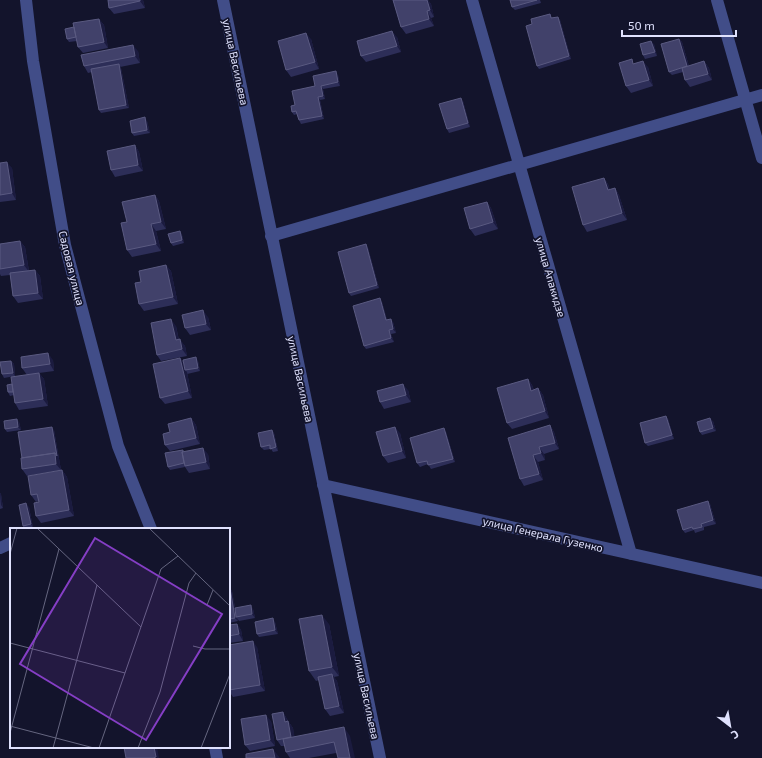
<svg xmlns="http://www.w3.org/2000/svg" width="762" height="758" viewBox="0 0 762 758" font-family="'Exo 2',sans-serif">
<rect width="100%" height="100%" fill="#13142c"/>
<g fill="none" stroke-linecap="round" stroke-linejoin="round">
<path stroke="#414d88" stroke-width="12" d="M 26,0 L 33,61 L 65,245 L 118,446 L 151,529
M 223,0 L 380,758
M 472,0 L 631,554
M 717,0 L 762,158
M 271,236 L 762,95
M 323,485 L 762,583
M 0,548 L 11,543
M 215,747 L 217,758"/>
</g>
<path fill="#2d2e58" d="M 108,0 L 143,0 L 145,8 L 114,14 L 109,8 Z
M 393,0 L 428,0 L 431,4 L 434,17 L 431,18 L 434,26 L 406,34 L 401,27 Z
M 510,0 L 540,0 L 541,3 L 515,10 L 512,7 Z
M 550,14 L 552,18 L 558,17 L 560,20 L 571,59 L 539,69 L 537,66 L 532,24 Z
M 99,19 L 104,25 L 108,48 L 83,53 L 78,47 L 77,41 L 69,42 L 67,39 L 74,27 Z
M 397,37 L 401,52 L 366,62 L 361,56 Z
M 311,39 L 319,69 L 291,77 L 286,70 Z
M 679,39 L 682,42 L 689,66 L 704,61 L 709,68 L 712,80 L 690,87 L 685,80 L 683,72 L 672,75 L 669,72 Z
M 654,44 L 657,56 L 645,59 L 643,55 Z
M 138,51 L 140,63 L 120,67 L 121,68 L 129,108 L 101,113 L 99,110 L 92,72 L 88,73 L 84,66 Z
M 635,63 L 648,67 L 653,86 L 631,93 L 626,86 Z
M 338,75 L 340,86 L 323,89 L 325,99 L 320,100 L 324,119 L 301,124 L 299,120 L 297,114 L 294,115 L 292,112 L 295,105 L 315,86 Z
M 463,101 L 470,127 L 449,133 L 447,129 Z
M 147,121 L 150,133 L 134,136 L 132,133 Z
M 135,145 L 139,152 L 143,171 L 115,177 L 111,170 Z
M 0,163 L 12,168 L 16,200 L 0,202 Z
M 604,178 L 608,184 L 610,190 L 615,188 L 619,195 L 627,220 L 587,232 L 583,225 Z
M 155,195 L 159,201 L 166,229 L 156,231 L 161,251 L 132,257 L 127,250 L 127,222 Z
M 487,202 L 491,208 L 498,229 L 475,236 L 470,229 Z
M 180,231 L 182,235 L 184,243 L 173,246 L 171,243 Z
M 20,241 L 25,247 L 29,271 L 35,270 L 40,276 L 43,299 L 18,303 L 13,296 L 10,275 L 1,276 L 0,274 L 0,244 Z
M 366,244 L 368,248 L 379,288 L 351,296 L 349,293 Z
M 166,265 L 171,271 L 178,304 L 144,311 L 139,304 L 141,282 Z
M 382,302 L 387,320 L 393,322 L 396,333 L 391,334 L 394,342 L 366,349 L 364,346 Z
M 208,317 L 211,330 L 190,335 L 185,328 Z
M 176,326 L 179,340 L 185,346 L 187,356 L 161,361 L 157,355 Z
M 180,358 L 184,363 L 198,361 L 200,371 L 187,374 L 187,372 L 192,398 L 165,404 L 160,398 Z
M 53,360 L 54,371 L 39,373 L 44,379 L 48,406 L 19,410 L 15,403 L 14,395 L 10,396 L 8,392 L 12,384 L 27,375 L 22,368 Z
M 11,361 L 14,364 L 15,376 L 4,378 L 2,374 Z
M 528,379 L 532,385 L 534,390 L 538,388 L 543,395 L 549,418 L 512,429 L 507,423 Z
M 408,390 L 411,402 L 384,409 L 380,402 Z
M 666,416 L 668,419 L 674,439 L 648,446 L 645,443 Z
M 191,418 L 196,425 L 200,444 L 170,451 L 165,445 L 170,432 Z
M 713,421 L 716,431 L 702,435 L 700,432 Z
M 19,422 L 21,430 L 7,432 L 5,429 Z
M 550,425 L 554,432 L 559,449 L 544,454 L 545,460 L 538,462 L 543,480 L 524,486 L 520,479 Z
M 54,430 L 61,470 L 27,476 L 22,469 L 22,458 Z
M 272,430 L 274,433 L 278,451 L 273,452 L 271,449 L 264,450 L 261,447 Z
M 446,432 L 455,462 L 431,469 L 428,464 L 420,467 L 417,463 Z
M 400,433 L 406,458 L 388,463 L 383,456 Z
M 184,452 L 208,454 L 210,469 L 189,473 L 185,467 L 170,470 L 168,467 Z
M 62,470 L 67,477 L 74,516 L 41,523 L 36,516 L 39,501 L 36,502 L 31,495 Z
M 0,493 L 1,494 L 3,508 L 0,509 Z
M 708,501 L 710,504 L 716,524 L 704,527 L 704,530 L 695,533 L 694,530 L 685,533 L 683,530 Z
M 29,507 L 33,528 L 25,529 L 23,526 Z
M 229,588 L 230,588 L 232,591 L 235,608 L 253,609 L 255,618 L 239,621 L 237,618 L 238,621 L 229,623 Z
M 275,622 L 278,634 L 259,637 L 257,634 Z
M 237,624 L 241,630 L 243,641 L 229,643 L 229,625 Z
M 329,624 L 339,676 L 334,677 L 337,681 L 344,713 L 330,716 L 325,709 L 319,680 L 316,681 L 309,671 Z
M 257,647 L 265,691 L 233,697 L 229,691 L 229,672 Z
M 283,712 L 287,719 L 288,721 L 293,728 L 294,736 L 350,736 L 336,753 L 309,758 L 290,758 L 286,752 L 285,746 L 281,746 L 277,740 Z
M 271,721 L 275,746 L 250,751 L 245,745 Z"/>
<path fill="#1b1b3f" d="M 140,0 L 143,0 L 145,8 L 140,1 Z
M 427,0 L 428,0 L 431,4 L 434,17 L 430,10 Z
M 427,11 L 431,18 L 434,26 L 429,19 Z
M 558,17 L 560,20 L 571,59 L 569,56 Z
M 99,19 L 104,25 L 108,48 L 104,42 Z
M 392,31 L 397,37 L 401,52 L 397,46 Z
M 306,33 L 311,39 L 319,69 L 315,62 Z
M 679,39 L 682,42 L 690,70 L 688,67 Z
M 651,41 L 654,44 L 657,56 L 655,52 Z
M 133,45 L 138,51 L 140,63 L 135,56 Z
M 643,61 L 648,67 L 653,86 L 649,80 Z
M 704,61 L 709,68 L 712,80 L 708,74 Z
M 119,64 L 121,68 L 129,108 L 126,105 Z
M 336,71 L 338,75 L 340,86 L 338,82 Z
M 321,86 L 323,89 L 325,99 L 323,96 Z
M 318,97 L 320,100 L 324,119 L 322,116 Z
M 461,98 L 463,101 L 470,127 L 468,123 Z
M 145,117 L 147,121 L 150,133 L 147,130 Z
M 135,145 L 139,152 L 143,171 L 138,165 Z
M 7,162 L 12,168 L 16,200 L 12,193 Z
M 604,178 L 608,184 L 612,197 L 608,190 Z
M 615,188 L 619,195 L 627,220 L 622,213 Z
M 155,195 L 159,201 L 166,229 L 161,222 Z
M 487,202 L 491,208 L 498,229 L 493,222 Z
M 151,224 L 156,231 L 161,251 L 156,244 Z
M 180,231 L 182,235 L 184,243 L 182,240 Z
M 20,241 L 25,247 L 29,272 L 24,265 Z
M 366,244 L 368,248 L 379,288 L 377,285 Z
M 166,265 L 171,271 L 178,304 L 173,297 Z
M 35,270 L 40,276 L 43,299 L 38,293 Z
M 380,298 L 382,302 L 388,324 L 386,320 Z
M 203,310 L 208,317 L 211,330 L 206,324 Z
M 171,319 L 176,326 L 180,347 L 176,340 Z
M 391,319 L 393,322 L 396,333 L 393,329 Z
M 389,330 L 391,334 L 394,342 L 391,338 Z
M 180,339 L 185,346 L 187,356 L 182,349 Z
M 48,353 L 53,360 L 54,371 L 50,364 Z
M 196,357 L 198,361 L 200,371 L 198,368 Z
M 180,358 L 185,365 L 185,370 L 187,372 L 192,398 L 188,391 Z
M 11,361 L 14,364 L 15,376 L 13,373 Z
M 39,373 L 44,379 L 48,406 L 43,399 Z
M 528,379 L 532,385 L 536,397 L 531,391 Z
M 403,384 L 408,390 L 411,402 L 406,395 Z
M 538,388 L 543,395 L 549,418 L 545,411 Z
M 666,416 L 668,419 L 674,439 L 672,435 Z
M 191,418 L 196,425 L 200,444 L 196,438 Z
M 710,418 L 713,421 L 716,431 L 713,428 Z
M 17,419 L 19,422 L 21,430 L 18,427 Z
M 550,425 L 554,432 L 559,449 L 555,443 Z
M 52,427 L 54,430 L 61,470 L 56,464 Z
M 395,427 L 400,433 L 406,458 L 402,451 Z
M 444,428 L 446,432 L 455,462 L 453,459 Z
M 272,430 L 274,433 L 278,451 L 276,447 Z
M 539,447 L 544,454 L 545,460 L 541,453 Z
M 203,448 L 208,454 L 210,469 L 206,462 Z
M 533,455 L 538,462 L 543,480 L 539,474 Z
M 62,470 L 67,477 L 74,516 L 69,510 Z
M 0,493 L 1,494 L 3,508 L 1,505 Z
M 708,501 L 710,504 L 716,524 L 713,520 Z
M 26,503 L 29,507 L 33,528 L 31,524 Z
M 230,588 L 232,591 L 237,617 L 236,617 L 238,621 L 235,618 Z
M 251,605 L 253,609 L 255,618 L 252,614 Z
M 322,615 L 329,624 L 339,676 L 332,667 Z
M 273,618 L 275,622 L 278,634 L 275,630 Z
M 237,624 L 241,630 L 243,641 L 239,634 Z
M 253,641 L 257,647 L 265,691 L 260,685 Z
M 332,674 L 337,681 L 344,713 L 339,706 Z
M 283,712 L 287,719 L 289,729 L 285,722 Z
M 266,715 L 271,721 L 275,746 L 270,740 Z
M 288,721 L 293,728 L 296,744 L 291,737 Z
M 344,727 L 350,736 L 355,758 L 350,758 Z
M 154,747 L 157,747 L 159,758 L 157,758 L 156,757 Z
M 273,749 L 280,758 L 275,758 Z"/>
<path fill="#41416a" stroke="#5a5a81" d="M 108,0 L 140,0 L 140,1 L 109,8 Z
M 393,0 L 427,0 L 430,10 L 427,11 L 429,19 L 401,27 Z
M 510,0 L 537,0 L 512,7 Z
M 550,14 L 551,18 L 558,17 L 569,56 L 537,66 L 526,26 L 532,24 L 531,19 Z
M 99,19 L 104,42 L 78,47 L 73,23 Z
M 74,27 L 76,37 L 67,39 L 65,29 Z
M 392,31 L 397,46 L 361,56 L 357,41 Z
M 306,33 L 315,62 L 286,70 L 278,41 Z
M 679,39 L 687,66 L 669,72 L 661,44 Z
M 651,41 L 655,52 L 643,55 L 640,44 Z
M 133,45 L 135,56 L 84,66 L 81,55 Z
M 632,59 L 633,64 L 643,61 L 649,80 L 626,86 L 619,63 Z
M 704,61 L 708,74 L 685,80 L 682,68 Z
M 119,64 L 126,105 L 99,110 L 91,69 Z
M 336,71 L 338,82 L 321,86 L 323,96 L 318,97 L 322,116 L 299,120 L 296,111 L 292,112 L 291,106 L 295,105 L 292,91 L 315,86 L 313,76 Z
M 461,98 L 468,123 L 447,129 L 439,104 Z
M 145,117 L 147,130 L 132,133 L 130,121 Z
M 135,145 L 138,165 L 111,170 L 107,151 Z
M 7,162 L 12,193 L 0,195 L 0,163 Z
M 604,178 L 608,190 L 615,188 L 622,213 L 583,225 L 572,187 Z
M 155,195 L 161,222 L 151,224 L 156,244 L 127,250 L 121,223 L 127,222 L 122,202 Z
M 487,202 L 493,222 L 470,229 L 464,208 Z
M 180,231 L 182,240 L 171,243 L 168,234 Z
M 20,241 L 24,265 L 0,269 L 0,244 Z
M 366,244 L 377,285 L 349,293 L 338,252 Z
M 166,265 L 173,297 L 139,304 L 135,283 L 141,282 L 139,271 Z
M 35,270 L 38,293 L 13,296 L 10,273 Z
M 380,298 L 386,320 L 391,319 L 393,329 L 389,330 L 391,338 L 364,346 L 353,306 Z
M 203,310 L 206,324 L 185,328 L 182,315 Z
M 171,319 L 176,340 L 180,339 L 182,349 L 157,355 L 151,323 Z
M 48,353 L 50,364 L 22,368 L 21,357 Z
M 196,357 L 198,368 L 185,370 L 183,360 Z
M 180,358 L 188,391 L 160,398 L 153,364 Z
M 11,361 L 13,373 L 2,374 L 0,362 Z
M 39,373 L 43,399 L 15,403 L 11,377 Z
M 528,379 L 531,391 L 538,388 L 545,411 L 507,423 L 497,388 Z
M 12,384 L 13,392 L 8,392 L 7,385 Z
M 403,384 L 406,395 L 380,402 L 377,391 Z
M 666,416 L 672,435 L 645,443 L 640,423 Z
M 191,418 L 196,438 L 165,445 L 163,434 L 170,432 L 168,424 Z
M 710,418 L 713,428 L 700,432 L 697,422 Z
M 17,419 L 18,427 L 5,429 L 4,421 Z
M 550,425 L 555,443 L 539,447 L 541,453 L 533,455 L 539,474 L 520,479 L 508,438 Z
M 52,427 L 57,456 L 55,453 L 22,458 L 18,432 Z
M 395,427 L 402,451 L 383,456 L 376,432 Z
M 444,428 L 453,459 L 428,465 L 427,461 L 417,463 L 410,438 Z
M 272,430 L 276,447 L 270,449 L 270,445 L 261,447 L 258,433 Z
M 203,448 L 206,462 L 185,466 L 182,452 Z
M 183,450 L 183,452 L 182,452 L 184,463 L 168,467 L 165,453 Z
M 55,453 L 56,464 L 22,469 L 21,458 Z
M 62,470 L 69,510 L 36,516 L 34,503 L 39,502 L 37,494 L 31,495 L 28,476 Z
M 708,501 L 713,520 L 701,524 L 702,527 L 693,529 L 692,527 L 683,530 L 677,510 Z
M 26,503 L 31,524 L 23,526 L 19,505 Z
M 229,588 L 230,588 L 235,618 L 229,619 Z
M 251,605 L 252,614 L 236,617 L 235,608 Z
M 322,615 L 332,667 L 309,671 L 299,619 Z
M 273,618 L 275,630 L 257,634 L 255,622 Z
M 237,624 L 239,634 L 229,636 L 229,625 Z
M 253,641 L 260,685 L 229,690 L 229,672 L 230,672 L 229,666 L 229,645 Z
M 332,674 L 339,706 L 325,709 L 318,677 Z
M 283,712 L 285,722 L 288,721 L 291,737 L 277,740 L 272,714 Z
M 266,715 L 270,740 L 245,745 L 241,719 Z
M 344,727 L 350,758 L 338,758 L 334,742 L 286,752 L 283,739 Z
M 124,747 L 154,747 L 156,757 L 153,758 L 126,758 Z
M 273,749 L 275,758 L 246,758 L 246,754 Z"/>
<g text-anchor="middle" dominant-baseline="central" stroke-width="3.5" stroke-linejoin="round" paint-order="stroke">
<g font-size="11" fill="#e0e2fe" stroke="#13142c">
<text transform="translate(236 62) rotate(78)">улица Васильева</text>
<text transform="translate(72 268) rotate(76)">Садовая улица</text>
<text transform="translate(551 277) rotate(74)">улица Апакидзе</text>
<text transform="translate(301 379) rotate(78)">улица Васильева</text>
<text transform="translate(543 534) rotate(13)">улица Генерала Гузенко</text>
<text transform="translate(367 696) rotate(78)">улица Васильева</text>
</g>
</g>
<g transform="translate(10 528)">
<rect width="220" height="220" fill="#13142c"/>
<path fill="none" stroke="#656680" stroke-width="1" d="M 27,0 L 131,99M 139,0 L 220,78M 0,26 L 7,0M 197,77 L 203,62M 0,115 L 115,145M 183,118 L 195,121 L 220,121M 0,198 L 84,220M 0,205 L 49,21M 43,220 L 87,57M 89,220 L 151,41 L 168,28M 128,220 L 150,164 L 179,55 L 186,45M 191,220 L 220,146"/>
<path fill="#853ec5" fill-opacity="0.15" stroke="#853ec5" stroke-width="2" d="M 85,10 L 212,86 L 136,212 L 10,136 Z"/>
<rect width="220" height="220" fill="none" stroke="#e0e2fe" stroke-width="2"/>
</g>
<g transform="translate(730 726) rotate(149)" stroke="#13142c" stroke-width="3" paint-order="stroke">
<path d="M0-3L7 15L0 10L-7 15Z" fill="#e0e2fe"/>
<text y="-6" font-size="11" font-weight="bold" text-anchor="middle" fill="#e0e2fe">С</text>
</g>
<path d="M622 30v6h114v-6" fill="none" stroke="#e0e2fe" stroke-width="2"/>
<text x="628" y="30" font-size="12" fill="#e0e2fe" stroke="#13142c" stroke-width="3" paint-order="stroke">50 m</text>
</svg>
